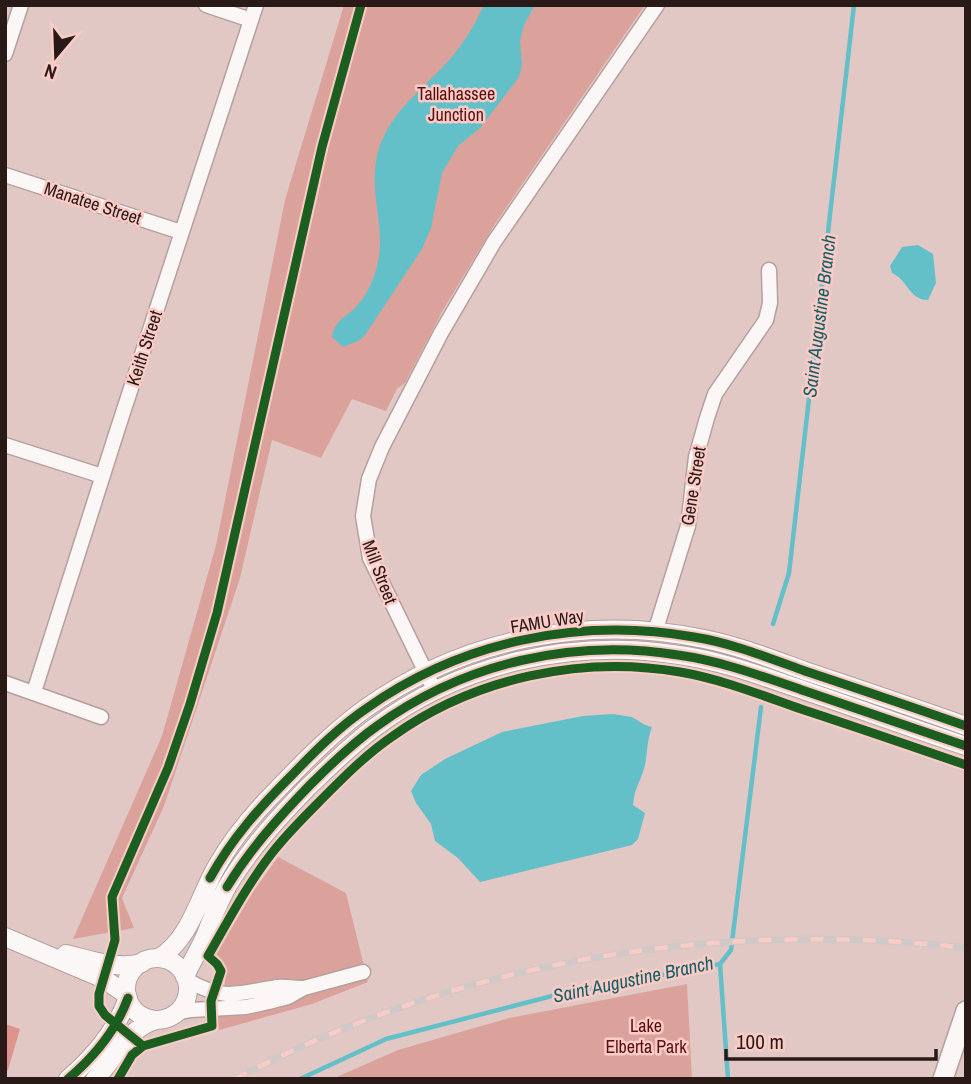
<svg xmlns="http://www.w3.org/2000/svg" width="971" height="1084" viewBox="0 0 971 1084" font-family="'Archivo Narrow',sans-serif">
<rect width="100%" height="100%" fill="#e2c8c5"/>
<path fill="#dba29c" d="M 344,5 L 645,5 L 495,224 L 443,310 L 405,383 L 397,389 L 386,411 L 352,399 L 321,458 L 272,440 L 240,578 L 164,806 L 122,898 L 134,928 L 73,939 L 162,736 L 216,545 L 285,200 Z
M 278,857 L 346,893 L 368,982 L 312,1004 L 219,1030 C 212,1002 239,978 216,954 L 253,892 Z
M 687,984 L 692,1079 L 332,1079 L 398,1050 L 509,1018 Z"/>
<path fill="#de948e" d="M 5,1024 L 20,1029 L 8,1070 L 5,1072 Z"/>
<path fill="#63bfc8" d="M 484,5 L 535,5 L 524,25 L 520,41 L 522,65 L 519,77 L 480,128 L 458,146 L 442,173 L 431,228 L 422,249 L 365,335 L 360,340 L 343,347 L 332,337 C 335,321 343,319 354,309 C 364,299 371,286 375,273 C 389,234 368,195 377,156 C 387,113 423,90 450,59 C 464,43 475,24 484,5 Z
M 918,245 L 933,254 L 936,283 L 928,300 C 909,300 908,280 892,273 L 890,266 L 902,247 Z
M 613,714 L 632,717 L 645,725 L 652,727 C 646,742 648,758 643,772 C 638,786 635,788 633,805 L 645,813 L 638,839 L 632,845 L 480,882 L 458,858 L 435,841 L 431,824 L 416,803 L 411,791 L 421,775 L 445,759 L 502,732 L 583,716 Z"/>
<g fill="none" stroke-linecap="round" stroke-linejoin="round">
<path stroke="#63bfc8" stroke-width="4.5" d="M 773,624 L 789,573 L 854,5
M 720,964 L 728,1079
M 300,1079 L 386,1039 L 556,995 L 720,964 L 731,950 L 761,707"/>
<defs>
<path id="minor" d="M 206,5 L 251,20
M 5,54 L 21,5
M 5,175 L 181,232
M 5,445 L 102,476
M 655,632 L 688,526 L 696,457 L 707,418 L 715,394 L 766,320 L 770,303 L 769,270
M 5,683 L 101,717
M 435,691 L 370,558 L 363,516 L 369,479 L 382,447 L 441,333 L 494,242 L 657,5
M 34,692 L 117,431 L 256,5
M 187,980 C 225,1002 238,993 277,987 C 285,986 295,988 304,988
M 176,1013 L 191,1010 L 246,1007 L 269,1002 L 288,997 L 304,988 L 363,972"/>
<path id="tertiary" d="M 5,937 L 104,979 L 127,995
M 66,954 C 91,960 117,970 142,963
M 159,958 C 191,938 199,897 217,866 C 231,841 249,819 269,798 C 299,767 330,734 366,708 C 463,639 587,614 704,639 C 739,646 772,659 805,671 C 859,689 912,707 966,726
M126 989a31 31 0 1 1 62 0a31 31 0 1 1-62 0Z
M 185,977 C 191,962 200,949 206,934 C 214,914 221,895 233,877 C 254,844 280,816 307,788 C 329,767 350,746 374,728 C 460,663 573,638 679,655 C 723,661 764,677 806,691 C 859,709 912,728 966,746
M 68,1079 C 95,1056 116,1031 128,998
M 95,1079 C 115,1059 129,1026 157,1020"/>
<path id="secondary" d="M 943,1079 L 966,1011"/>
</defs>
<use href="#minor" stroke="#b4a09e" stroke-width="17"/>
<use href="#tertiary" stroke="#b4a09e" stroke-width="20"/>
<use href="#secondary" stroke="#b4a09e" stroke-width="22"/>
<use href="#minor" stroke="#fbf7f6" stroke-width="14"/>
<use href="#tertiary" stroke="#fbf7f6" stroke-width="18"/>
<use href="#secondary" stroke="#fbf7f6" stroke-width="19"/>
<defs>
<path id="rail" d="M 235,1079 C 459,961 715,919 966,948"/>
</defs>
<use href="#rail" stroke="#d0c9c8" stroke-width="7"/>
<use href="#rail" stroke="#fbcbc6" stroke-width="4.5" stroke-dasharray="13" stroke-linecap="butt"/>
<defs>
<path id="cycleway" d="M 210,878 C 232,838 260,807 292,775 C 315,751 339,727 367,708 C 462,641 580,617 694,637 C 732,643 769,658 805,671 C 859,689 912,707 966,726
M 227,887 C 250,849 279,817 310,785 C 331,764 353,743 377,726 C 464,663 573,638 678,655 C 722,661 764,677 805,691 C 859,709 912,728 966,746
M 143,1046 L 105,1015 L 99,1006 L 99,994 L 115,940 L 112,897 L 168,768 L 190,704 L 217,613 L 322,147 L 361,5
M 68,1079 C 95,1056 116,1031 128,998
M 118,1079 L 132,1055 L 143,1046 L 212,1026 L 211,1001 L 221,971 L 217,964 L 208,956 C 228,921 247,885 272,853 C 286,835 302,819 318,803 C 342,779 365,755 393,736 C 474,678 581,655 680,672 C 721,679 761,695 801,709 C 856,727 911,746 966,765"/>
</defs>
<use href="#cycleway" stroke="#fbcbc6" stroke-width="13"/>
<use href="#cycleway" stroke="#1b5e20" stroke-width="9"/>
</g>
<g text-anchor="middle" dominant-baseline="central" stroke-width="5" stroke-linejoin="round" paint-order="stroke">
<g font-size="18" fill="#580f10" stroke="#fbcbc6">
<text x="456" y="93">Tallahassee<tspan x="456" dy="21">Junction</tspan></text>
<text x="646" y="1025">Lake<tspan x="646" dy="21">Elberta Park</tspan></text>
</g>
<g font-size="18" fill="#291917" stroke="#fbcbc6">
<text transform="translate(93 203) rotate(18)">Manatee Street</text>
<text transform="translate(144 348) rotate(-72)">Keith Street</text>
<text transform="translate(693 486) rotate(-81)">Gene Street</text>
<text transform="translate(380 572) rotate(69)">Mill Street</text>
<text transform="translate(547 621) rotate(-9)">FAMU Way</text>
</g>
<g font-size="19" font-style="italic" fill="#135e66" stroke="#fbcbc6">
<text transform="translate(819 316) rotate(-83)">Saint Augustine Branch</text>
<text transform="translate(633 979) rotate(-12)">Saint Augustine Branch</text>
</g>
</g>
<rect width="971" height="1084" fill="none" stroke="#291917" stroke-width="14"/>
<g transform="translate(56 56) rotate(199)" stroke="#fbcbc6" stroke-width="5" paint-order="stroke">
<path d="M0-5L12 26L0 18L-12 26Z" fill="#291917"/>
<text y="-10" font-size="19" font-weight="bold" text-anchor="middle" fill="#291917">N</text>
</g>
<path d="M726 1049v10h210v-10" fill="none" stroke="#291917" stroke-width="3.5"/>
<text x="736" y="1049" font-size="21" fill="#291917" stroke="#fbcbc6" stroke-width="5" paint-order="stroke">100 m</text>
</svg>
